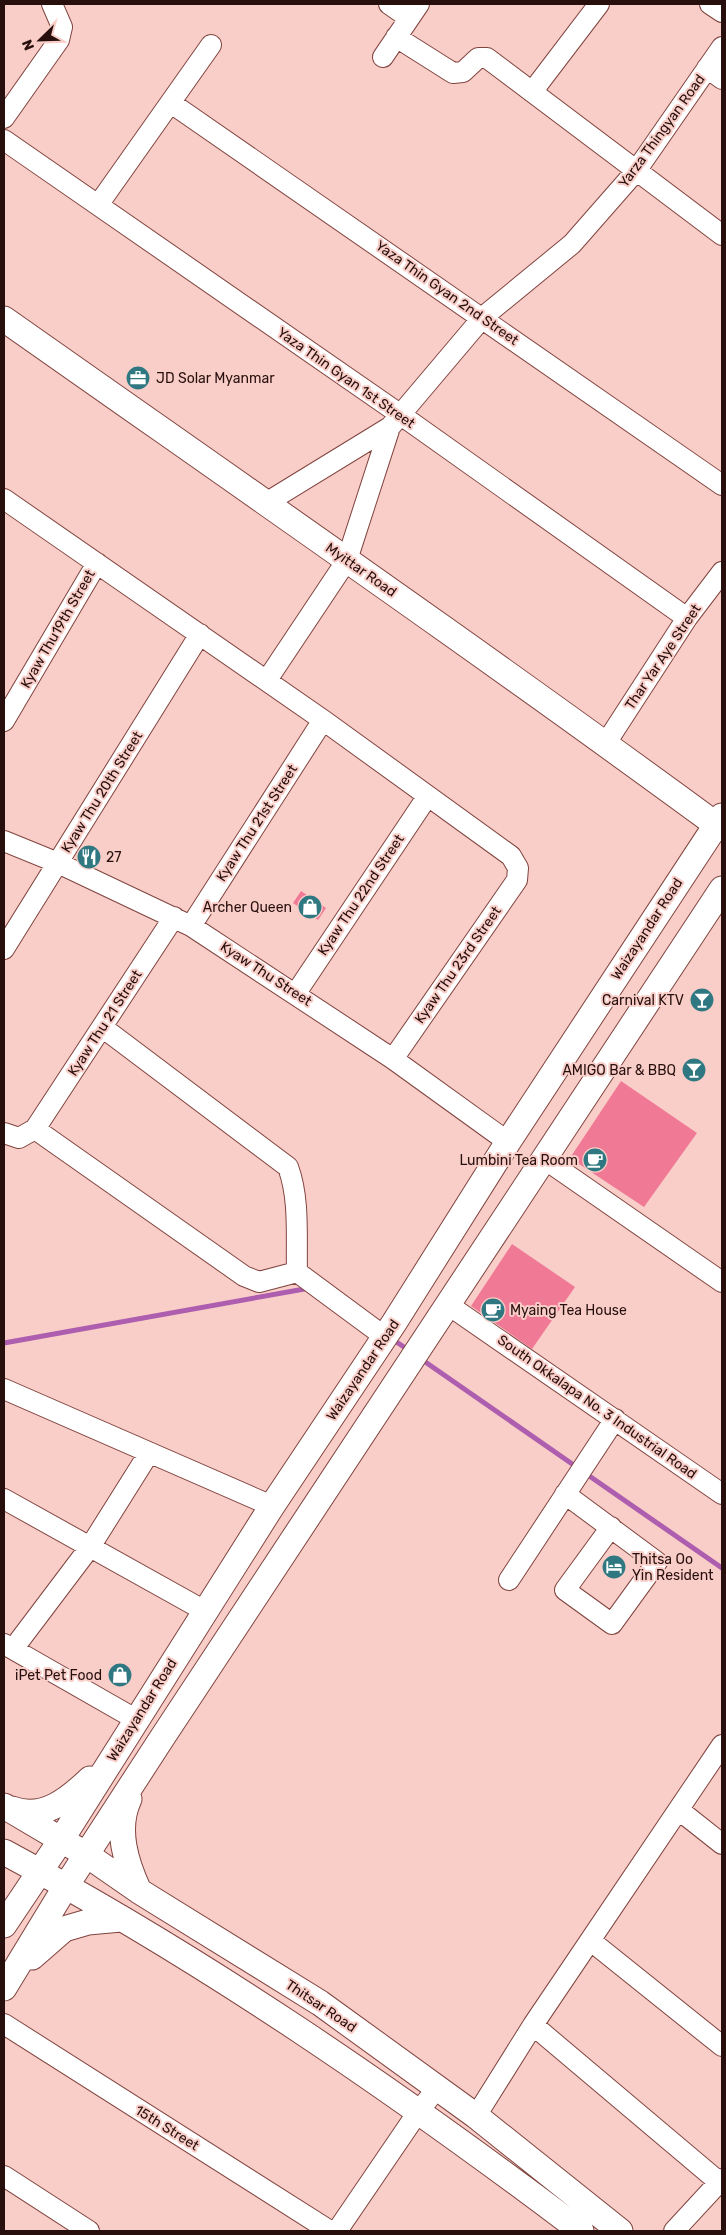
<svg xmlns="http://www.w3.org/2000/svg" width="726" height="2235" viewBox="0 0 726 2235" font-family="Rubik,sans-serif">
<rect width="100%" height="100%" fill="#f9cec8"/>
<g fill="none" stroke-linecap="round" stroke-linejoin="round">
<path stroke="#ad5eaf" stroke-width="5" d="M 392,1339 L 410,1351
M 4,1343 L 310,1288
M 421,1359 L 578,1468
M 585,1473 L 722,1568"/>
</g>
<path fill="#f07a96" d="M 301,891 L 326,908 L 318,920 L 293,903 Z
M 621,1081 L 697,1133 L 644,1207 L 570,1158 Z
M 512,1244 L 575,1287 L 532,1349 L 471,1306 Z"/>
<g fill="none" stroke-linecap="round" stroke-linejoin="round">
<defs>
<path id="minor" d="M 389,4 L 409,18
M 710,4 L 722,12
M 396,37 L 453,73 L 463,72 L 478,58 L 487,58 L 722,235
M 383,57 L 419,4
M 707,68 L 722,79
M 532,92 L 599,4
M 171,103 L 722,485
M 4,118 L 59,40 L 62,27 L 52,4
M 4,140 L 401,415 L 687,618
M 98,205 L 211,45
M 4,499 L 323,720 L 511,856 L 518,868 L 517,880 L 393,1059
M 266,503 L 390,427 L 483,317 L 572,244 L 636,171 L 722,47
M 267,680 L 347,560 L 390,427
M 4,721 L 97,563
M 606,743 L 687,618 L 722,572
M 4,841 L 58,863 L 191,926 L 393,1059 L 508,1142
M 191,926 L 323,720
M 4,949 L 200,634
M 296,993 L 427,797
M 102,1027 L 288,1167 C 300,1199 296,1239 297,1272 L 385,1337
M 35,1129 L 244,1276 L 259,1282 L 297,1272
M 4,1133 L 19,1138 L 35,1129 L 174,917
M 543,1158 L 722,1282
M 447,1304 L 722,1494
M 4,1389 L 272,1506
M 565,1494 L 657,1562 L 612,1624 L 565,1590 L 611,1527
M 4,1499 L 205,1611
M 509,1580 L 615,1419
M 4,1644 L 137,1720
M 13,1649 L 90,1547 L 149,1453
M 679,1810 L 722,1844
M 591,1941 L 722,2046
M 4,2024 L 330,2231
M 533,2025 L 719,2182
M 476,2116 L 533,2025 L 722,1745
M 4,2176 L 89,2231
M 337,2231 L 418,2112 L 438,2087
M 674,2231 L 722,2179"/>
<path id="major" d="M 4,319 C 244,488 485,655 722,829
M 129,1799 C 115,1829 126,1863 139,1891
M 4,1806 L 87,1855 L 139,1891 L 320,2003 L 476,2116 L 620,2231
M 12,1809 C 43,1821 69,1799 90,1779
M 4,1852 C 207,1961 397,2092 581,2231
M 4,1925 L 61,1840 L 272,1506 L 394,1323 L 508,1142 L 722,816
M 32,1957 L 64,1929 L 88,1922 L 121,1919
M 4,1988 L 66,1886 L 162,1738 L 722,889"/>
</defs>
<use href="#minor" stroke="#80443f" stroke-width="22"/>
<use href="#major" stroke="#80443f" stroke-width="27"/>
<use href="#minor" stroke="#fff" stroke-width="20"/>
<use href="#major" stroke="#fff" stroke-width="25"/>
</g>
<defs>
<symbol id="office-disc" viewBox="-11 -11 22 22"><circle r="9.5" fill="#307881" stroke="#f9cec8"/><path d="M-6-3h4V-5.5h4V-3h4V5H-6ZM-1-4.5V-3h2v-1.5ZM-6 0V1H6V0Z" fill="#fff"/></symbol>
<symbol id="restaurant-disc" viewBox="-11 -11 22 22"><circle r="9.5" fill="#307881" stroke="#f9cec8"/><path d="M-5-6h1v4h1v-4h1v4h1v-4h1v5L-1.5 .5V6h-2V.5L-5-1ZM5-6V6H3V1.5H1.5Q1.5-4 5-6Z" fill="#fff"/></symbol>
<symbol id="shop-disc" viewBox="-11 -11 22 22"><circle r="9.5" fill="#307881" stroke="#f9cec8"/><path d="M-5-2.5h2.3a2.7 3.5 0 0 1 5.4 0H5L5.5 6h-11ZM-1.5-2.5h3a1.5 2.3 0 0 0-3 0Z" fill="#fff"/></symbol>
<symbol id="bar-disc" viewBox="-11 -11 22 22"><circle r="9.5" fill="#307881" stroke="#f9cec8"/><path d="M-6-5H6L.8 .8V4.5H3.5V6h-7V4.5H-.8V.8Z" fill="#fff"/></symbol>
<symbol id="cafe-disc" viewBox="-11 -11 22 22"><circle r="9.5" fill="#307881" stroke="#f9cec8"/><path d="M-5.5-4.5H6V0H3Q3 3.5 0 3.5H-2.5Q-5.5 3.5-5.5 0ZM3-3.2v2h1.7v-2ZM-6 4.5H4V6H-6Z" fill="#fff"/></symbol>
<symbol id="hotel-disc" viewBox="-11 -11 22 22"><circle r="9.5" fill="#307881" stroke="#f9cec8"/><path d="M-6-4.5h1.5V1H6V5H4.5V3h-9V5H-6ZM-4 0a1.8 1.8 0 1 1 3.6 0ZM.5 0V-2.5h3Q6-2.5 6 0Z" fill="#fff"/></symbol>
</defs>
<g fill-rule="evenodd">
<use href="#office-disc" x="124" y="364" width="28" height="28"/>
<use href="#restaurant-disc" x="75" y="843" width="28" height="28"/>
<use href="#shop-disc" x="296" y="893" width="28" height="28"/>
<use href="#bar-disc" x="688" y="986" width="28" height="28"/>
<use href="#bar-disc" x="680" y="1056" width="28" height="28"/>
<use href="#cafe-disc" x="581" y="1146" width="28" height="28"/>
<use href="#cafe-disc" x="479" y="1296" width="28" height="28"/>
<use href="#hotel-disc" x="600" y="1553" width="28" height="28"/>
<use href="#shop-disc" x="106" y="1661" width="28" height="28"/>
</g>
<g text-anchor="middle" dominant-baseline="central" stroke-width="4" stroke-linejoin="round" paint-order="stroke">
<g font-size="14" fill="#270f0d" stroke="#f9cec8">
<text transform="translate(662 131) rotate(-54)">Yarza Thingyan Road</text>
<text transform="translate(447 293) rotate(35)">Yaza Thin Gyan 2nd Street</text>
<text transform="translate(346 378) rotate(35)">Yaza Thin Gyan 1st Street</text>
<text transform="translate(361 570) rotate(35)">Myittar Road</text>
<text transform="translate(58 629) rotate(-60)">Kyaw Thu19th Street</text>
<text transform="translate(663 657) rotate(-56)">Thar Yar Aye Street</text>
<text transform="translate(102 792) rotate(-58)">Kyaw Thu 20th Street</text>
<text transform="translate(257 823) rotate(-57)">Kyaw Thu 21st Street</text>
<text transform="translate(361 895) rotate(-56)">Kyaw Thu 22nd Street</text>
<text transform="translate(647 929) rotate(-57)">Waizayandar Road</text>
<text transform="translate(458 965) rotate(-55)">Kyaw Thu 23rd Street</text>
<text transform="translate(266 974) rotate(33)">Kyaw Thu Street</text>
<text transform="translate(105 1023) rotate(-57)">Kyaw Thu 21 Street</text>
<text transform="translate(363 1370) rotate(-56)">Waizayandar Road</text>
<text transform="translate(597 1407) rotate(35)">South Okkalapa No. 3 Industrial Road</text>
<text transform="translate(142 1710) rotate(-58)">Waizayandar Road</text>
<text transform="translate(321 2006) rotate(34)">Thitsar Road</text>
<text transform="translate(167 2128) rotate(32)">15th Street</text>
</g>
<g font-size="14" fill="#270f0d" stroke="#f9cec8" text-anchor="end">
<text x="156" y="378" text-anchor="start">JD Solar Myanmar</text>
<text x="106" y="857" text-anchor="start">27</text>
<text x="292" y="907">Archer Queen</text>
<text x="684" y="1000">Carnival KTV</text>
<text x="676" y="1070">AMIGO Bar &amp; BBQ</text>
<text x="578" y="1160">Lumbini Tea Room</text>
<text x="510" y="1310" text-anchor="start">Myaing Tea House</text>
<text x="632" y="1559" text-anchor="start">Thitsa Oo<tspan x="632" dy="16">Yin Resident</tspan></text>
<text x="102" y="1675">iPet Pet Food</text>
</g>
</g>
<rect width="726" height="2235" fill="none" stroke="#270f0d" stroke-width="10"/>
<g transform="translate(40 40) rotate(247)" stroke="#f9cec8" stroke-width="4" paint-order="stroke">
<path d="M0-4L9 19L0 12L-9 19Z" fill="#270f0d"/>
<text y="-8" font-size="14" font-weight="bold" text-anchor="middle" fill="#270f0d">N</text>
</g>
</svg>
